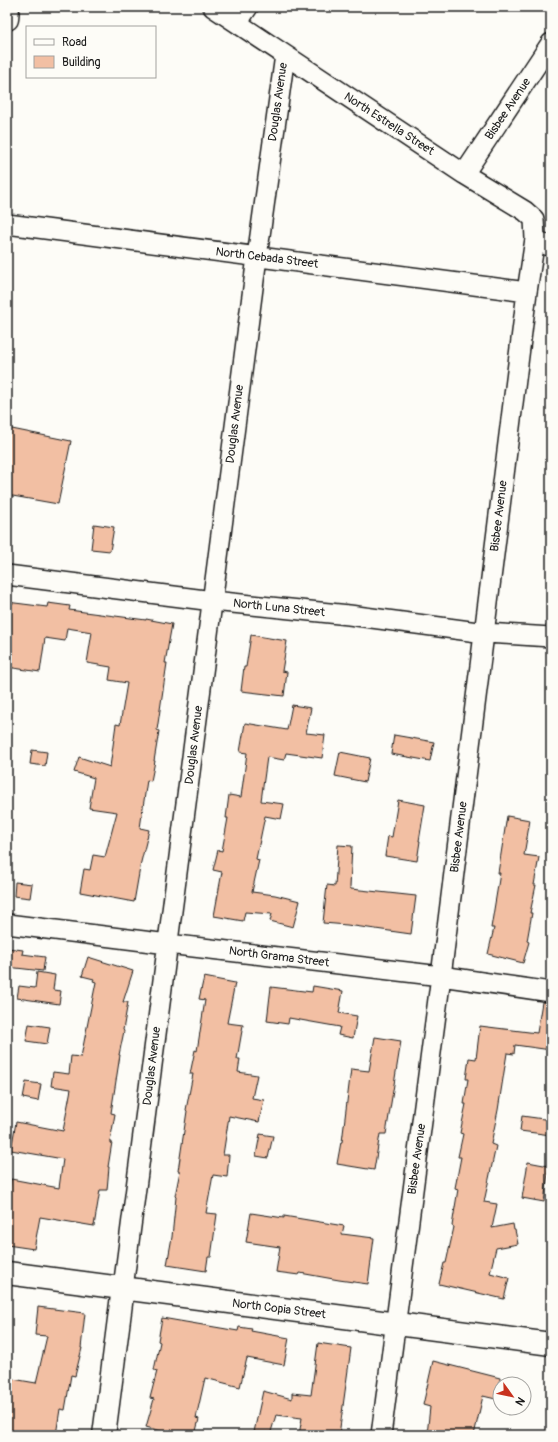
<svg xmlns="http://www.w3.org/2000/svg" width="558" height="1442" viewBox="0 0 558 1442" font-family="Pangolin,sans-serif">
<rect width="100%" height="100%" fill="#fdfcf7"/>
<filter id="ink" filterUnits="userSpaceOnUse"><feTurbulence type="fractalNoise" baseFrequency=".025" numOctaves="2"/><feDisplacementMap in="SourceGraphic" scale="8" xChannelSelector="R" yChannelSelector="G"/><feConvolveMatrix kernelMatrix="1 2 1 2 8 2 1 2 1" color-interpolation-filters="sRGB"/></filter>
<g filter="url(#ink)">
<path fill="#f2bfa3" stroke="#1c1c1c" d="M 7,428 L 71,441 L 58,504 L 7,495 Z
M 94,524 L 114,527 L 110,551 L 91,549 Z
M 7,602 L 47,607 L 48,603 L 70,606 L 69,610 L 146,620 L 146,619 L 172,624 L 165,663 L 167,663 L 157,730 L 159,731 L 154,761 L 155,761 L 151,781 L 147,780 L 140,828 L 149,830 L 141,862 L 134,902 L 80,892 L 84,869 L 90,870 L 93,855 L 105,857 L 117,812 L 89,808 L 94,778 L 74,772 L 79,757 L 110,767 L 116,724 L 120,725 L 127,683 L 109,680 L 111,667 L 87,663 L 92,632 L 67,628 L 65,641 L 45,638 L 40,672 L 7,667 Z
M 251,635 L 287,641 L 282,671 L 287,672 L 284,696 L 241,691 L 244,667 L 246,667 Z
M 292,705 L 311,708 L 306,733 L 325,735 L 322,758 L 286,753 L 284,760 L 267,757 L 261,801 L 284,804 L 281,819 L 265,816 L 256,859 L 259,860 L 252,892 L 275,895 L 300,901 L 293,927 L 270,921 L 272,914 L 245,912 L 243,921 L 214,916 L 222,872 L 213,870 L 218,850 L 222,851 L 228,818 L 226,818 L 229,795 L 241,797 L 247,753 L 240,752 L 245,723 L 287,730 Z
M 394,735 L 434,742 L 430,761 L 391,754 Z
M 32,750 L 47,752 L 45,766 L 30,764 Z
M 340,752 L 370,758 L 365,782 L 335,776 Z
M 398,800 L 425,805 L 419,841 L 420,841 L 417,861 L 385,856 L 388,836 L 392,837 Z
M 507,816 L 530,820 L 524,855 L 539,857 L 534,885 L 536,885 L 530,913 L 532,913 L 527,941 L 529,942 L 523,963 L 488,954 L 494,928 L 491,928 L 500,873 L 498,873 Z
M 338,845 L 352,846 L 350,887 L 351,889 L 416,896 L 411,934 L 347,925 L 323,923 L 327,885 L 335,886 Z
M 15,882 L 32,884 L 30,898 L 14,896 Z
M 8,948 L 23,950 L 22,954 L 45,957 L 43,971 L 7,967 Z
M 88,957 L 133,971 L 123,1002 L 128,1002 L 123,1030 L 124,1031 L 119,1055 L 120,1055 L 111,1113 L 115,1114 L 110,1142 L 112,1142 L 108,1167 L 109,1167 L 107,1190 L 100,1190 L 94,1226 L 40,1217 L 34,1249 L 7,1245 L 7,1202 L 11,1179 L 59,1188 L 63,1159 L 11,1150 L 16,1122 L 63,1131 L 71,1089 L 51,1086 L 53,1072 L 69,1074 L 71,1056 L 81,1057 L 96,982 L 93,981 L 94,979 L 82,976 Z
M 37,972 L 55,975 L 53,990 L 61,991 L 59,1004 L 17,998 L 19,986 L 35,988 Z
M 204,977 L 235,983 L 227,1023 L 243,1025 L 237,1059 L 240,1059 L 238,1072 L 257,1075 L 252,1098 L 264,1100 L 259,1122 L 229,1116 L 223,1155 L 229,1155 L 227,1177 L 213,1175 L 206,1213 L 217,1214 L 211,1257 L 208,1257 L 206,1271 L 167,1265 L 172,1237 L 176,1197 L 175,1196 L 180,1171 L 178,1171 L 187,1111 L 186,1110 L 193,1074 L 190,1074 L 195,1050 L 197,1051 L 205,1000 L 199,999 Z
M 313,986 L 343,991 L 339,1013 L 357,1016 L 353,1038 L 338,1035 L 340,1027 L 289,1018 L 288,1024 L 267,1021 L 271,987 L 312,992 Z
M 542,1002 L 551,1003 L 551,1050 L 515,1045 L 514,1054 L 507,1053 L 498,1110 L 491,1144 L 496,1146 L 484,1202 L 497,1204 L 492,1228 L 513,1224 L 514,1230 L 515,1230 L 518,1244 L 496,1248 L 490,1273 L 509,1278 L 504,1299 L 439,1284 L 444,1263 L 446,1263 L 454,1227 L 452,1226 L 458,1189 L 455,1188 L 461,1157 L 458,1157 L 463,1134 L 460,1133 L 466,1104 L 464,1104 L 468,1079 L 466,1079 L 469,1058 L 476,1059 L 480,1026 L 537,1033 Z
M 29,1024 L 50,1027 L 47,1044 L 26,1041 Z
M 375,1037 L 401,1041 L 386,1134 L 380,1134 L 374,1170 L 337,1164 L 341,1142 L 342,1142 L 351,1069 L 369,1071 Z
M 26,1082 L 41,1084 L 38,1101 L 23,1098 Z
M 522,1116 L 551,1120 L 551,1135 L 520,1131 Z
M 260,1134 L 273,1136 L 268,1158 L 256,1156 Z
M 528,1162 L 549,1166 L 544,1202 L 522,1198 Z
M 251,1213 L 284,1218 L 284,1216 L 344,1226 L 342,1234 L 374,1238 L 368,1284 L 339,1280 L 300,1273 L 299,1275 L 276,1272 L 280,1247 L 246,1242 Z
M 38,1307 L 85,1313 L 81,1348 L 82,1348 L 75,1376 L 71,1375 L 65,1410 L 60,1409 L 56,1435 L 7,1435 L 7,1378 L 36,1383 L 47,1336 L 35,1335 Z
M 162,1318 L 238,1331 L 239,1327 L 252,1329 L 251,1331 L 289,1338 L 284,1365 L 247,1358 L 240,1387 L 205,1378 L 196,1418 L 199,1419 L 195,1435 L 176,1435 L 146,1427 L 154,1399 L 150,1398 L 157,1371 L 154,1370 L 160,1342 L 158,1341 Z
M 318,1343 L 351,1348 L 339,1435 L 299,1435 L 302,1418 L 276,1415 L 270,1435 L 254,1432 L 263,1391 L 292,1399 L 292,1393 L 311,1395 Z
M 433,1361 L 500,1378 L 500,1400 L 483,1396 L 474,1435 L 427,1435 L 430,1407 L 423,1405 Z"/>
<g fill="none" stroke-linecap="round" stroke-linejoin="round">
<defs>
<path id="street" d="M 213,7 L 464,174 L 525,211 L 534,219 L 535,239 L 551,247
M 237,23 L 248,7
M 464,174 L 551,43
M 7,224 L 527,292
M 7,575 L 213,601 L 349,615 L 485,633 L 551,637
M 7,924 L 168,944 L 441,976 L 551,992
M 123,1288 L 257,257 L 285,55
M 381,1435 L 441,976 L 527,292 L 535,239"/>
<path id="secondary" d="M 7,19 L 8,7
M 7,1273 L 551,1344
M 104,1435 L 123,1288"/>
</defs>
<use href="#street" stroke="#1c1c1c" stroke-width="22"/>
<use href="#secondary" stroke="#1c1c1c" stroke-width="25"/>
<use href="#street" stroke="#fdfcf7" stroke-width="19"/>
<use href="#secondary" stroke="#fdfcf7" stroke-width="22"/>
</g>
</g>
<g text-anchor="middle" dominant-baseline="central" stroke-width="3.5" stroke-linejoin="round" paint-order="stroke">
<g font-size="12" fill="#1c1c1c" stroke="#fdfcf7">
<text transform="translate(278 102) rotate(-82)">Douglas Avenue</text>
<text transform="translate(508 109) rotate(-56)">Bisbee Avenue</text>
<text transform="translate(389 124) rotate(33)">North Estrella Street</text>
<text transform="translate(267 258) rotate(7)">North Cebada Street</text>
<text transform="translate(235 424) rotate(-83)">Douglas Avenue</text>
<text transform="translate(499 516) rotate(-83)">Bisbee Avenue</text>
<text transform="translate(279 608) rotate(6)">North Luna Street</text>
<text transform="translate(194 745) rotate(-83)">Douglas Avenue</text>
<text transform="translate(459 837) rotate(-83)">Bisbee Avenue</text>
<text transform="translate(279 957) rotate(7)">North Grama Street</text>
<text transform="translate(152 1066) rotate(-83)">Douglas Avenue</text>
<text transform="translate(417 1159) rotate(-82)">Bisbee Avenue</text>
<text transform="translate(279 1309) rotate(7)">North Copia Street</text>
</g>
</g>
<rect width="558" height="1442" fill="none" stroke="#fdfcf7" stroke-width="24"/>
<rect x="12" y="12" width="534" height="1418" fill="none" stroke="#1c1c1c" stroke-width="1.5" filter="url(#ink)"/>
<rect x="26" y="26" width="130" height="52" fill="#fdfcf7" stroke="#a3a29f"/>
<rect x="34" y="39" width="20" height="6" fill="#fdfcf7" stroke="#a3a29f"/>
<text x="62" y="46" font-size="12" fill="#1c1c1c">Road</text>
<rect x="34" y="56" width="20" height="12" fill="#f2bfa3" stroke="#a3a29f"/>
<text x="62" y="66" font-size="12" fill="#1c1c1c">Building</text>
<g transform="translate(512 1396) rotate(123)"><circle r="19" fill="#fdfcf7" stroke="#a3a29f"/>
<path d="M0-3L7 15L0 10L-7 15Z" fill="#c8321e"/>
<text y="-6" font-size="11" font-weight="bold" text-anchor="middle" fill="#1c1c1c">N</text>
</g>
</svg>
